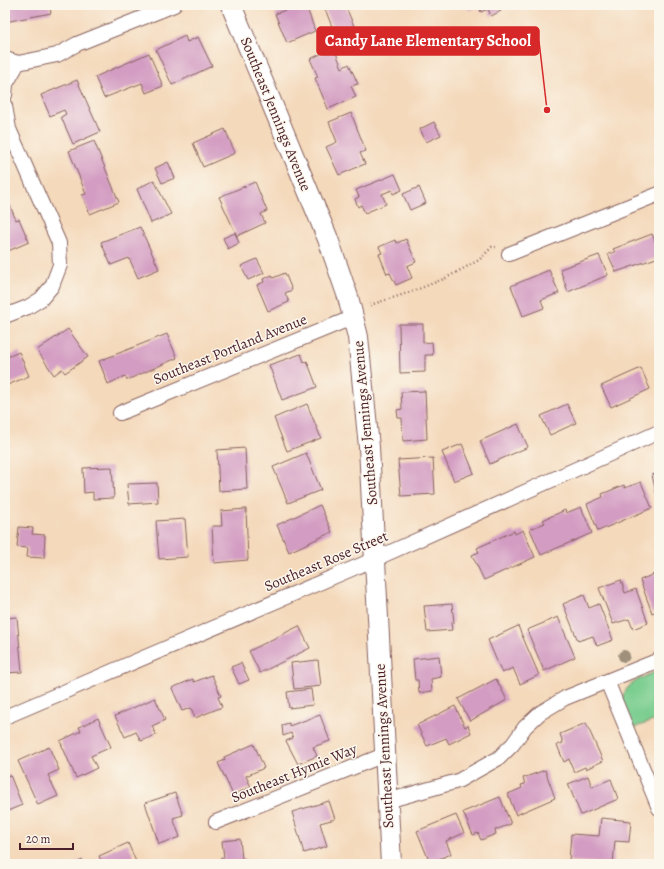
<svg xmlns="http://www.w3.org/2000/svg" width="664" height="869" viewBox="0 0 664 869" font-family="Alegreya,serif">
<rect width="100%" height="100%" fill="#fbf7ec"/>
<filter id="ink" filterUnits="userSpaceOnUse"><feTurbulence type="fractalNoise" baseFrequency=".025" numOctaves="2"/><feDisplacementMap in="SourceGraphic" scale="8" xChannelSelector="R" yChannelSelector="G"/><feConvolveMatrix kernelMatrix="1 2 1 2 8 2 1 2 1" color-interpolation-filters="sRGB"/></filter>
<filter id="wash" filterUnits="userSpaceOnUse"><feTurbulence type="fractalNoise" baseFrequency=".012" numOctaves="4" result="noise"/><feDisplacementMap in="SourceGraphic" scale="16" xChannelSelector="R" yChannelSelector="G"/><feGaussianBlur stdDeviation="0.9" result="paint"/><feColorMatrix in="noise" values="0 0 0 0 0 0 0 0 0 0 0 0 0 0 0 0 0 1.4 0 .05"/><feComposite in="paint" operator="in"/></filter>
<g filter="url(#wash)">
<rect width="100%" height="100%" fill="#f4d9bb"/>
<path fill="#7bce90" stroke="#62765e" d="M 659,670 L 659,719 L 633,728 C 630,721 625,713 623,705 C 619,684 645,677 659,670 Z"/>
<g id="blocks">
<path fill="#d39cc2" d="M 5,5 L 49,5 L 51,13 L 5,22 Z
M 298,5 L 306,5 L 315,31 L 287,43 L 275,14 Z
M 336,5 L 345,5 L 354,26 L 335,34 L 325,9 Z
M 467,5 L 498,5 L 501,11 L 491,16 L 488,9 L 481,12 L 479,6 L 469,10 Z
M 185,36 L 187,42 L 198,37 L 212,66 L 172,85 L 156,50 Z
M 334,48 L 342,68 L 349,64 L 358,84 L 351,86 L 356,97 L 328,109 L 315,78 L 318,77 L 310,59 Z
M 149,53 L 163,86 L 146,93 L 142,83 L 104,98 L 95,77 Z
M 77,80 L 100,132 L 73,144 L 61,117 L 66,114 L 64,110 L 50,116 L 41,95 Z
M 351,113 L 366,151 L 360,153 L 365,164 L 339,175 L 326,147 L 337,142 L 329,122 Z
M 434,122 L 441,135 L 426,142 L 420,129 Z
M 225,129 L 235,153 L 203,167 L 193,143 Z
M 94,141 L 119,202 L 90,214 L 82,195 L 86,194 L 69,151 Z
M 168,162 L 175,178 L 162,183 L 155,168 Z
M 395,174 L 402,190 L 393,194 L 392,190 L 382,194 L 386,204 L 365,213 L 361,205 L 358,207 L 355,199 L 359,197 L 356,190 Z
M 154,180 L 171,214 L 151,223 L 137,189 Z
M 255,182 L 267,211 L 261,214 L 265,223 L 237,236 L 219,197 Z
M 419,187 L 426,203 L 410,210 L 403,194 Z
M 5,194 L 16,220 L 19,219 L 29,242 L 6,252 Z
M 140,227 L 159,269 L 138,278 L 129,258 L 111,265 L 101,242 Z
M 235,233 L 239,243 L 228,249 L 223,238 Z
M 652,234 L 659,251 L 659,257 L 616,272 L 608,254 L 615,252 L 613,249 Z
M 406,239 L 416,262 L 407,266 L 412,278 L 396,285 L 390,273 L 387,274 L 379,254 L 382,253 L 379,247 L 395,240 L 397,243 Z
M 599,255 L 608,275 L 568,292 L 560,269 Z
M 257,259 L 264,273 L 248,280 L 241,266 Z
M 549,270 L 559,293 L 541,300 L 544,308 L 523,316 L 511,286 Z
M 285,273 L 292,290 L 285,293 L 289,302 L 268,311 L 257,285 L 264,282 L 263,279 L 272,275 L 273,278 Z
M 399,324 L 423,324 L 423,343 L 432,342 L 433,355 L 425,355 L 425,372 L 400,373 Z
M 68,329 L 88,357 L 65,373 L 62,369 L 54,375 L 37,350 Z
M 167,334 L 177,358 L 127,380 L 125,376 L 108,384 L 99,361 Z
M 19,352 L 29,376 L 5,386 L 5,358 Z
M 301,354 L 304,362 L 307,361 L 317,387 L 282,400 L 269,365 Z
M 641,368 L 650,389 L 611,407 L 601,386 Z
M 425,391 L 427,439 L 403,441 L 402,418 L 398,418 L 397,410 L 402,409 L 401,392 Z
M 307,404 L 321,438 L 287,451 L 274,418 Z
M 567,404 L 576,423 L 550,435 L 541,416 Z
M 518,424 L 528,447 L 490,464 L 480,441 Z
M 462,444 L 474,473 L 454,481 L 442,452 Z
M 245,448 L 247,489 L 219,491 L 217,450 Z
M 306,453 L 321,490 L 288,503 L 273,467 Z
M 433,458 L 435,494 L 401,496 L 398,460 Z
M 112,467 L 114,498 L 93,499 L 93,492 L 84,493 L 83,468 Z
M 659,473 L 659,492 L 656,493 L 652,475 Z
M 641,482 L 652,508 L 598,531 L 587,504 L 603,497 L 602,494 L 624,485 L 625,488 Z
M 157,483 L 158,502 L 129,504 L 127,484 Z
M 320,505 L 332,532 L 289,552 L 277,525 Z
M 581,507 L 592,533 L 541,555 L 530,529 L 545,523 L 543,520 L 565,510 L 566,513 Z
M 246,509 L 248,560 L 214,563 L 212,526 L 222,526 L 221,511 Z
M 185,519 L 188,557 L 159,559 L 156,521 Z
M 19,527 L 33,528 L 32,534 L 45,535 L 44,558 L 27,557 L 28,548 L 17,547 Z
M 523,530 L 535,557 L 484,580 L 472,555 L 479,552 L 477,548 L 514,531 L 515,534 Z
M 659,572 L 659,610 L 652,613 L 640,580 Z
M 621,580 L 625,593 L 636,589 L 648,623 L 633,629 L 629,619 L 613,624 L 599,588 Z
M 584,595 L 589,608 L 599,604 L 613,640 L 597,646 L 593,636 L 578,641 L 563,604 Z
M 452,604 L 454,623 L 451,623 L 452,630 L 427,632 L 424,606 Z
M 17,617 L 22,672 L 5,673 L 5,618 Z
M 558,617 L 575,657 L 544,671 L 527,630 Z
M 299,626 L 310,648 L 260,673 L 249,651 Z
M 518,626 L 539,675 L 520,684 L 513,668 L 502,673 L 488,640 Z
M 439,656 L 441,677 L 431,679 L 432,691 L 419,693 L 418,680 L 415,680 L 413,659 Z
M 318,660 L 321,686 L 294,689 L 291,663 Z
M 241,663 L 249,680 L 239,684 L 231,667 Z
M 212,675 L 221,696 L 218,697 L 222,707 L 195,718 L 191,708 L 182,711 L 172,688 L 193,679 L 194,682 Z
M 496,679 L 507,700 L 470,721 L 458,699 Z
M 311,689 L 313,705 L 289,708 L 287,692 Z
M 155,698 L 165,720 L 152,726 L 156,735 L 141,741 L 136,732 L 125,737 L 115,716 Z
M 455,706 L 465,727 L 468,725 L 471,733 L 449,744 L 446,738 L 427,746 L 417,725 Z
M 320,715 L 330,741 L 313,747 L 317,756 L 298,764 L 286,741 L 293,738 L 291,733 L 283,736 L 282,725 L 289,723 L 289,726 Z
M 98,718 L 111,747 L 91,756 L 97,768 L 76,778 L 60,741 L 81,731 L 79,727 Z
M 586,723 L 603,761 L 586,769 L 585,767 L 574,772 L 569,759 L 564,762 L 557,745 L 563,743 L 560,734 Z
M 254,744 L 264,768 L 246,776 L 251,787 L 233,795 L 218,763 L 225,760 L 224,757 Z
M 49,747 L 59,770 L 48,775 L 58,796 L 38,805 L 18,761 Z
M 5,770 L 8,776 L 10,775 L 22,805 L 5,812 Z
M 545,770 L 555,798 L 516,815 L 508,794 L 522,788 L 521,785 L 525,784 L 523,778 Z
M 588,776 L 592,787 L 611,779 L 618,799 L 581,815 L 568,784 Z
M 175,793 L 183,815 L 173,818 L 180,837 L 159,844 L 145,803 Z
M 500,797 L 511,824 L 495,830 L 496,834 L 481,840 L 478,833 L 473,835 L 463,812 Z
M 329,801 L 335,819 L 320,823 L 327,846 L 304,853 L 292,812 Z
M 456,815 L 464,833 L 446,841 L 451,854 L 430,863 L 417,831 Z
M 601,818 L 631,821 L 629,842 L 615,841 L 613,864 L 569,861 L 571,834 L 599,836 Z
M 240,839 L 242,859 L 245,859 L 245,864 L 221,864 L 220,858 L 224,858 L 222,841 Z
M 128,843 L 137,864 L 103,864 L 99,856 Z
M 83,860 L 84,864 L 74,864 Z
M 206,861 L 206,864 L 178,864 L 178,863 Z"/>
</g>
</g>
<g filter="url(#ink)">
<use href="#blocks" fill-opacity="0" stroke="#86605d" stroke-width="1"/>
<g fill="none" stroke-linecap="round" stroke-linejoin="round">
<defs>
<path id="minor" d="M 5,59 L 18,63
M 18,63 L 57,55 L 77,44 L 174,5
M 5,95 L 6,84 L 18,63
M 5,106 L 9,129 L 59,243 L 60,265 L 52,286 L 41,299 L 28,307 L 5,316
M 509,254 L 659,194
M 120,413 L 354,317
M 607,681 L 659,808
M 5,717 L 375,559 L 659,432
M 387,801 L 458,781 L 499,758 L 513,744 L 525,727 L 540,713 L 565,698 L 659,660
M 216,822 L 384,755"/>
<path id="secondary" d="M 231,5 L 328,239 L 348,297 L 358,337 L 369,447 L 391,864"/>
</defs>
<use href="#minor" stroke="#86605d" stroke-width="16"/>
<use href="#secondary" stroke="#86605d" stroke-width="22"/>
<path stroke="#86605d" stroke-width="2.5" stroke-dasharray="1 3" stroke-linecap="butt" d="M 370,305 L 411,292 L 446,278 L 479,260 L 492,247 L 496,247"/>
<use href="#minor" stroke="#fff" stroke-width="14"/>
<use href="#secondary" stroke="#fff" stroke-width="20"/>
</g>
<circle fill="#9f907c" cx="624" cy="656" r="6"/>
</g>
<g text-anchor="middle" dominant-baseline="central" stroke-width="3" stroke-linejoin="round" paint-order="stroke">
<g font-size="15" fill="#4a1f2b" stroke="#fbf7ec">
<text transform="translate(276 114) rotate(68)">Southeast Jennings Avenue</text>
<text transform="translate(230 349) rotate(-22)">Southeast Portland Avenue</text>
<text transform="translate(365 423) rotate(-95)">Southeast Jennings Avenue</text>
<text transform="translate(326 561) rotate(-23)">Southeast Rose Street</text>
<text transform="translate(384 746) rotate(-93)">Southeast Jennings Avenue</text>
<text transform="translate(294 773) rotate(-22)">Southeast Hymie Way</text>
</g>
</g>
<path fill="none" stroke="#d62828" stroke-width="1.5" d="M547 110L539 41"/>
<circle fill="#d62828" stroke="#fbf7ec" stroke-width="1.5" cx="547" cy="110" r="4"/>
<rect fill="#d62828" stroke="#d62828" stroke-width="1.5" x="317" y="27" width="222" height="28" rx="4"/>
<g font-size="16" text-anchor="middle" font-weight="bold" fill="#fff">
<text x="428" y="46">Candy Lane Elementary School</text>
</g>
<rect width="664" height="869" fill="none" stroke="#fbf7ec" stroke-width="20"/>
<path d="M20 843v6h53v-6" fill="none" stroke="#4a1f2b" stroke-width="2"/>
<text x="26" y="843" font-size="12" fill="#4a1f2b" stroke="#fbf7ec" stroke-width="3" paint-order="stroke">20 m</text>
</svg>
